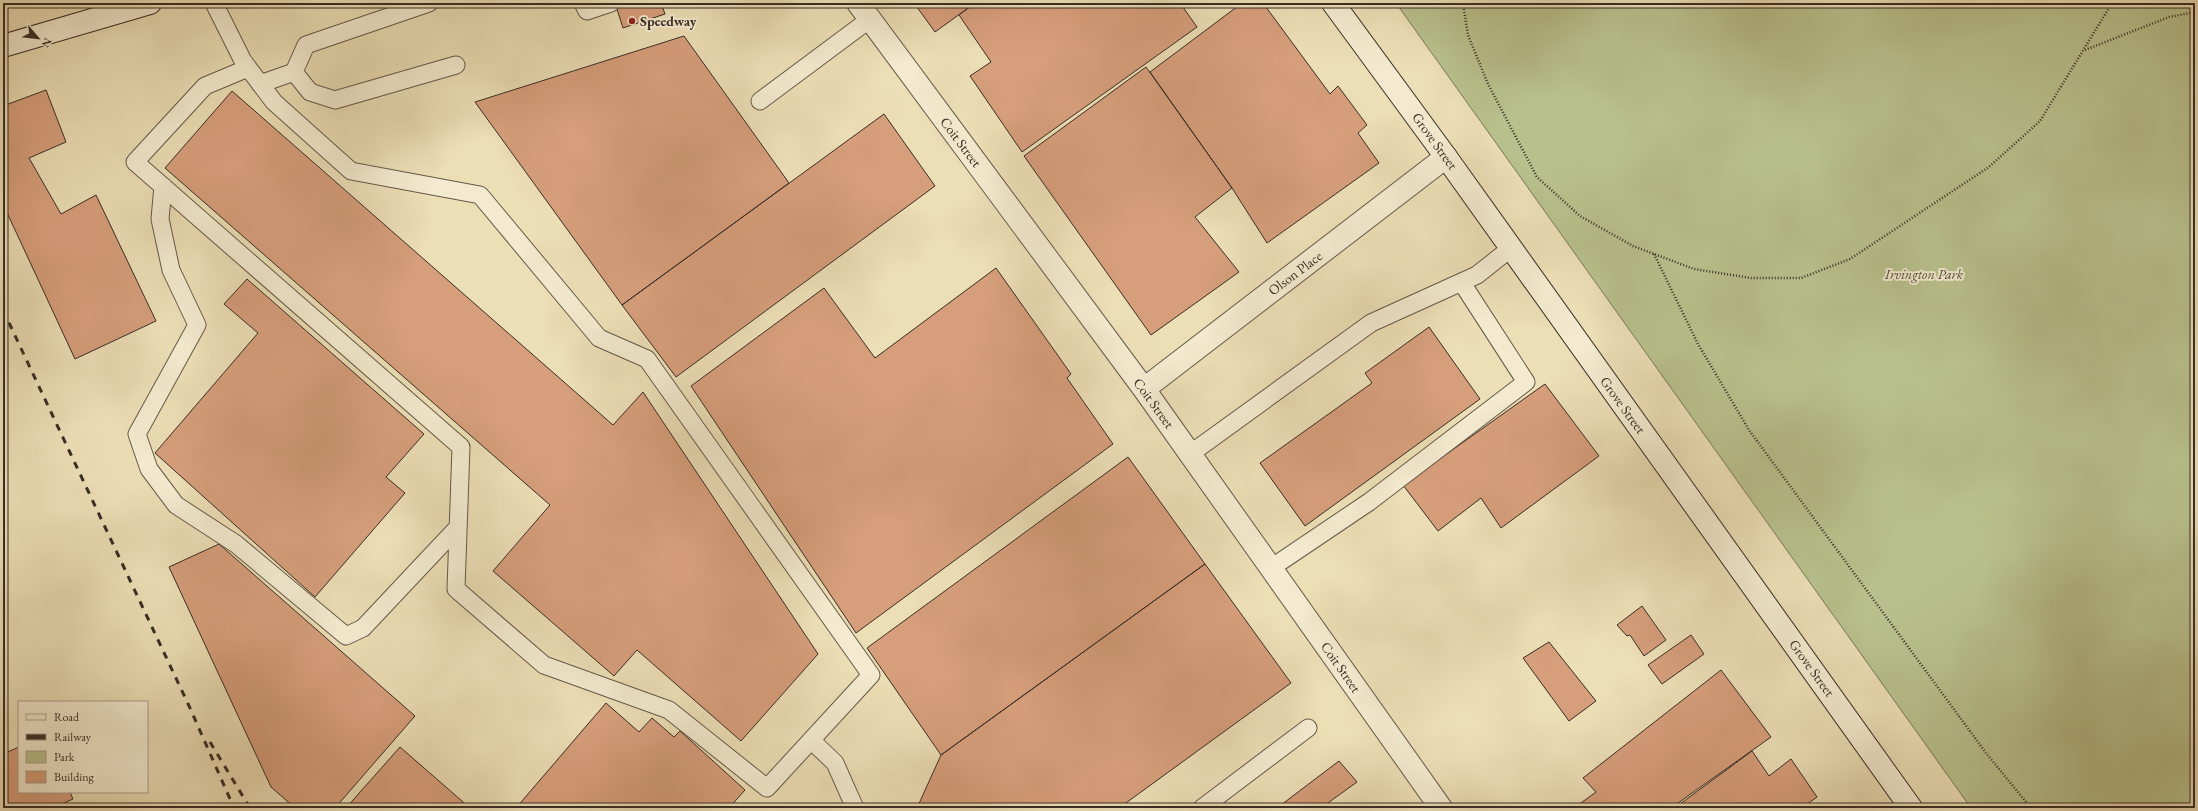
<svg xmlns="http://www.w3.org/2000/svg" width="2198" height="811" viewBox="0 0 2198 811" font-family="'EB Garamond',serif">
<rect width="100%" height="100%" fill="#ecdeb5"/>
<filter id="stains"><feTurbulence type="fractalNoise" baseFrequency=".005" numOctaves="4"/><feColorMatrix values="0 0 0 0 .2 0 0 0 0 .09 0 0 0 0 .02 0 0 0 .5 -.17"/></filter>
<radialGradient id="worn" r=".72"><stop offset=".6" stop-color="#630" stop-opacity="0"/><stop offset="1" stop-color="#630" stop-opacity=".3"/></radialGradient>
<path fill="#b8c18d" stroke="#78775a" d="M 1396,3 L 2195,3 L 2195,808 L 1971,808 Z"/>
<path fill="#d69e7b" stroke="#382d26" d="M 615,3 L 661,3 L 665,14 L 623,28 Z
M 914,3 L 975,3 L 935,32 Z
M 975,3 L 1180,3 L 1197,27 L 1022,152 L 970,76 L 991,62 L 959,15 Z
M 1242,3 L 1263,3 L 1330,94 L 1338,86 L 1367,125 L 1358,133 L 1379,163 L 1267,243 L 1232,188 L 1150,72 Z
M 684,36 L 789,183 L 622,305 L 475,102 Z
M 1146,67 L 1232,188 L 1195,217 L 1239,272 L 1151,335 L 1024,156 Z
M 46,90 L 66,142 L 29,158 L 61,214 L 96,195 L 156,321 L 75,359 L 3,204 L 3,106 Z
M 232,91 L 613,425 L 643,392 L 818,654 L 741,741 L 637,650 L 614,676 L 493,571 L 550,505 L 165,168 Z
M 884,114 L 935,186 L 676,377 L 622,305 Z
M 996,268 L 1071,374 L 1067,378 L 1113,444 L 856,633 L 691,386 L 824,288 L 875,358 Z
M 247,279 L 424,434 L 386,477 L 405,493 L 315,597 L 155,453 L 258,333 L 224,304 Z
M 1429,327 L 1480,399 L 1305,526 L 1260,463 L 1372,383 L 1365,373 Z
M 1545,384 L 1599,456 L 1501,528 L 1481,498 L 1438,531 L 1403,485 Z
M 1128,457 L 1205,564 L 941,755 L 867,648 Z
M 219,544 L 415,716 L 335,808 L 295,808 L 271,787 L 169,567 Z
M 1205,564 L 1291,683 L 1119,808 L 917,808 L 941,755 Z
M 1642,606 L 1666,640 L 1644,656 L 1630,635 L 1627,636 L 1617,625 Z
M 1691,635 L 1704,654 L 1662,684 L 1648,665 Z
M 1549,642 L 1596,701 L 1569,721 L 1523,658 Z
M 1721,670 L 1771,737 L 1671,808 L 1574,808 L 1596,792 L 1583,778 Z
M 606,703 L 639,732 L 652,718 L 674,737 L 680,731 L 745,790 L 729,808 L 516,808 Z
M 19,747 L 19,792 L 70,792 L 73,799 L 53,808 L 3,808 L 3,754 Z
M 400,747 L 470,808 L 346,808 Z
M 1752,751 L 1769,776 L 1791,759 L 1817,797 L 1802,808 L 1676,807 Z
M 1339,761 L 1357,782 L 1321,808 L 1277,808 Z"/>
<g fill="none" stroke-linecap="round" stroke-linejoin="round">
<defs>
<path id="lane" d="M 214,3 L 243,61 L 274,102 L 351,171 L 480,195 L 599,338 L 647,359 L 871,675 L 767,788 L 669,710 L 544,665 L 456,589 L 461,447 L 135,162 L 205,86 L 248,68
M 583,3 L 587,11 L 611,3
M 294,72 L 306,45 L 429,3
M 260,84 L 294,72 L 310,92 L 335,100 L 456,65
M 760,101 L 870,19
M 163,186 L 160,219 L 171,270 L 197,325 L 137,434 L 149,469 L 176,505 L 236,544 L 346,636 L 363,628 L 458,527
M 1190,454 L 1371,323 L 1477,275 L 1511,248
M 1271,568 L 1369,502 L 1526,382 L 1462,283
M 811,740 L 835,763 L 855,808
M 1202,808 L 1308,728"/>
<path id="street" d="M 858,3 L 1144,389 L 1441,808
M 1144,389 L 1446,157"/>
<path id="secondary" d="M 1333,3 L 1446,157 L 1911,808
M 3,46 L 150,3"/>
</defs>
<use href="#lane" stroke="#65594a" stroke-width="19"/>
<use href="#street" stroke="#65594a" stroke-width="24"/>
<use href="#secondary" stroke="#382d26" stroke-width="24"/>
<path stroke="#382d26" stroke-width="2.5" stroke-dasharray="1 2" stroke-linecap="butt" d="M 1463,3 L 1468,35 L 1488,84 L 1537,177 L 1580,216 L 1633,246 L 1694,269 L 1751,278 L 1801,278 L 1850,259 L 1989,167 L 2040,121 L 2112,3
M 2085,50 L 2169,17 L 2195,12
M 2195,148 L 2192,157 L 2195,170
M 1654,254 L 1698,344 L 1749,430 L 1986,753 L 2031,808"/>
<use href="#lane" stroke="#f3eacf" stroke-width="17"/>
<use href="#street" stroke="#f3eacf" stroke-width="22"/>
<use href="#secondary" stroke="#f3eacf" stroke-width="22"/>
<path stroke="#382d26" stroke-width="3" stroke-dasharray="7 7" stroke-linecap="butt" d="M 3,310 L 190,708 L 234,808
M 210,742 L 250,808"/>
</g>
<circle fill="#8f2418" stroke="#f3eacf" stroke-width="1.5" cx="632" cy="21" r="4"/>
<g text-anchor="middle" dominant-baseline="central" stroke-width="4" stroke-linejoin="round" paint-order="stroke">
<g font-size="14" font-weight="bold" fill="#382d26" stroke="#f3eacf" text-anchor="start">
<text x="640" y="21">Speedway</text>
</g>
<g font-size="14" fill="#382d26" stroke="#f3eacf">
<text transform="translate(1435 141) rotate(54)">Grove Street</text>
<text transform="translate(961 142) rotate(53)">Coit Street</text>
<text transform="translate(1295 273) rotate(-37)">Olson Place</text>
<text transform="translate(1154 403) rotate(54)">Coit Street</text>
<text transform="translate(1623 405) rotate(54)">Grove Street</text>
<text transform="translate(1341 667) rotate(55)">Coit Street</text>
<text transform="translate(1812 668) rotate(54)">Grove Street</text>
</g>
<g font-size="14" font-style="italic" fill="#524b3b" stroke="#f3eacf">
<text x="1924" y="274">Irvington Park</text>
</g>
</g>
<rect width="2198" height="811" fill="none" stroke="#ecdeb5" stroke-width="16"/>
<rect x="4" y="4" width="2190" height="803" fill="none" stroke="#382d26" stroke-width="2"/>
<rect x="8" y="8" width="2182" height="795" fill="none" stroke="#382d26"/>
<rect x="18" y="701" width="130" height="92" fill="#f3eacf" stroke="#a89e8b"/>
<rect x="26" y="714" width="20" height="6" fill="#f3eacf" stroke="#a89e8b"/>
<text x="54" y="721" font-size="12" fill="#382d26">Road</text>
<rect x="26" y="734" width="20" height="6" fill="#382d26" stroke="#a89e8b"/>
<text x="54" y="741" font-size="12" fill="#382d26">Railway</text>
<rect x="26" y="751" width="20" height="12" fill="#b8c18d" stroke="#a89e8b"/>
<text x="54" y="761" font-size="12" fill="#382d26">Park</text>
<rect x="26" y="771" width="20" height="12" fill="#d69e7b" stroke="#a89e8b"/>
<text x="54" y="781" font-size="12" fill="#382d26">Building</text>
<g transform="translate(38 38) rotate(118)" stroke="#f3eacf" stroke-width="3" paint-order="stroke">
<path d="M0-3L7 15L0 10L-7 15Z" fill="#382d26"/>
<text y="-6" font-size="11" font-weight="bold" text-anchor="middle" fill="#382d26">N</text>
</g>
<rect width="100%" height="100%" filter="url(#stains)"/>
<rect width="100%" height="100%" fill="url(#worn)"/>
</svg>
